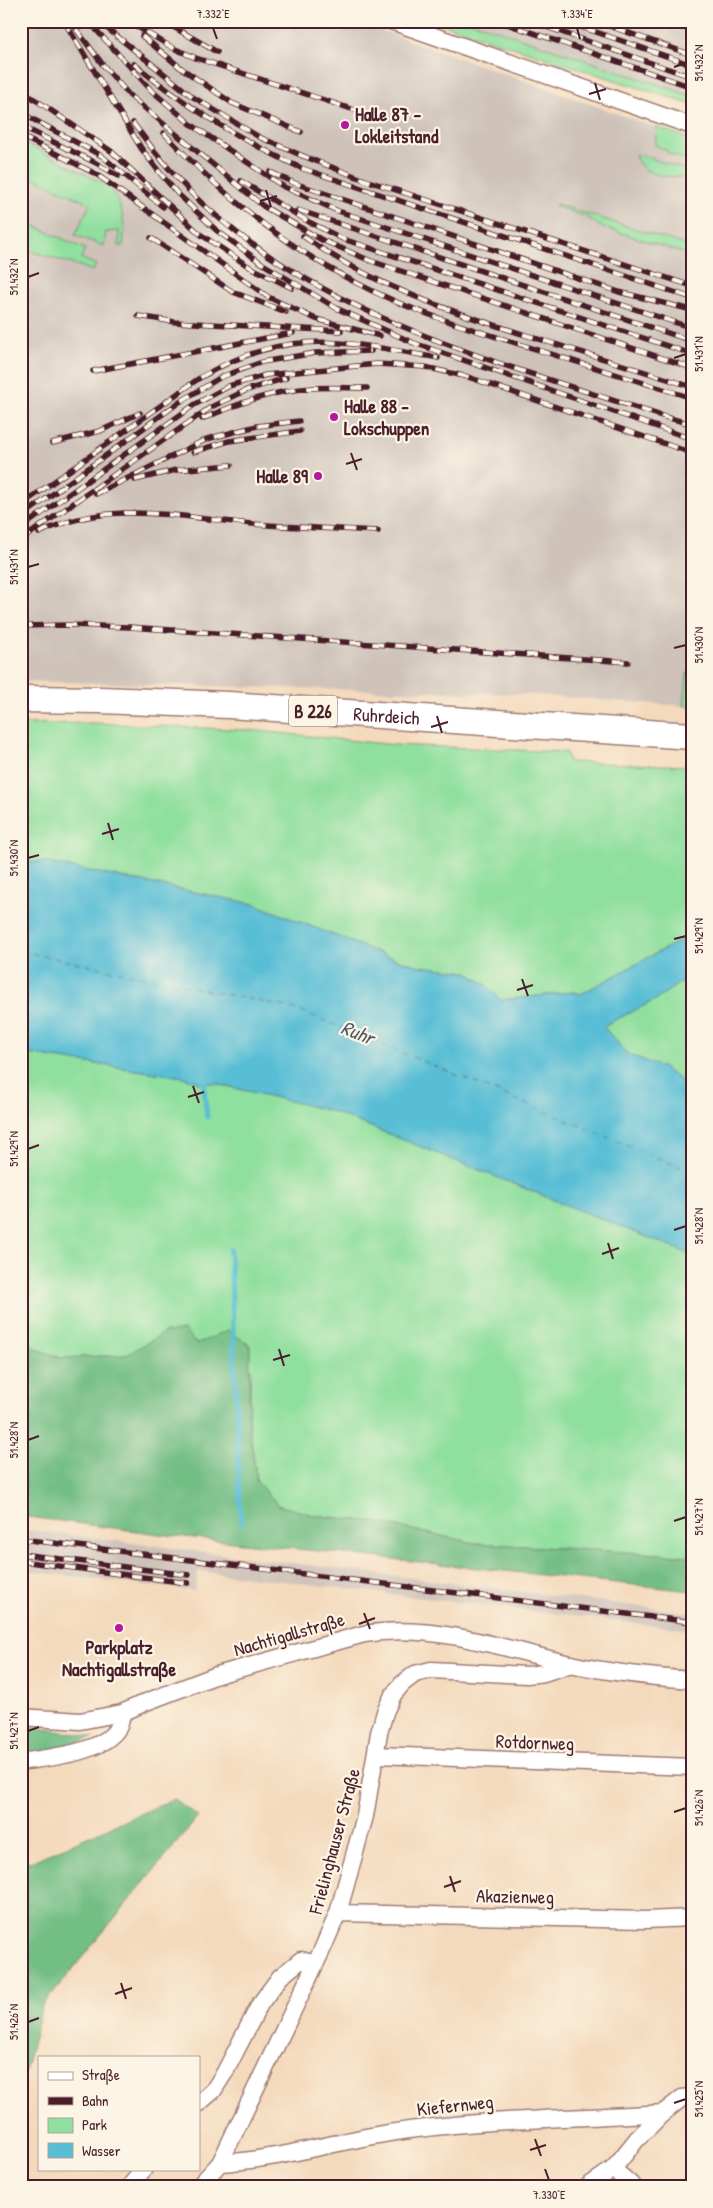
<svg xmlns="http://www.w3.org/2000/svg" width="713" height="2208" viewBox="0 0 713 2208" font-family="'Patrick Hand',sans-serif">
<rect width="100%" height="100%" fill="#fcf5e5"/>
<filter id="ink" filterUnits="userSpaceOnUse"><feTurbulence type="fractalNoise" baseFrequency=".02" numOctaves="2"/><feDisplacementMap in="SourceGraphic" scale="10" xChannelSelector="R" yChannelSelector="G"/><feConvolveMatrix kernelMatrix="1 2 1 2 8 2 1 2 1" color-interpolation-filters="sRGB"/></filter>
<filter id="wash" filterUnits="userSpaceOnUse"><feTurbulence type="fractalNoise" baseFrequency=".0096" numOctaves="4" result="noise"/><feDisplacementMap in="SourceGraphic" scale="20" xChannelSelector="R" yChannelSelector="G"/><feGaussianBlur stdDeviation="1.12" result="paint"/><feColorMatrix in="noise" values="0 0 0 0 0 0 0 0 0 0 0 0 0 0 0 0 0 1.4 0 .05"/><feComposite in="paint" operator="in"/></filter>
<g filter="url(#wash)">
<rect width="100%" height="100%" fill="#f4dabd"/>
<path fill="#cec2b9" d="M 21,21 L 354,21 L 692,140 L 692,672 L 687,674 L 684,706 L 521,694 L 21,681 Z
M 470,21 L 660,21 L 692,33 L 692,96 Z
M 21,1529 L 692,1613 L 692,1630 L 198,1571 L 195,1591 L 21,1570 Z"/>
<path fill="#8fdf9e" stroke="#6c7f64" d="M 432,21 L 470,21 L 692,96 L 692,105 Z
M 660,21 L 692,21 L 692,33 Z
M 657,127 L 692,140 L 692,162 L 667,153 L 668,151 L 655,145 Z
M 21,141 L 108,186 C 123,203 126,224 123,246 L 119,246 L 119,231 L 106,232 L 104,246 L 75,235 L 90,204 L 21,172 Z
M 635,155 L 644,156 L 692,172 L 692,177 C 669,176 644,180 635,155 Z
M 556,204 L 692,247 L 692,256 L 599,226 L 587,217 L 555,206 Z
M 21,220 L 85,249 L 81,258 L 96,265 L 93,271 C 69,261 43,258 21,246 Z
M 692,672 L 692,706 L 684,706 L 687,674 Z
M 94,723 L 249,730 L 396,745 L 566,752 L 569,762 L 692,766 L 692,934 L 581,994 L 573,992 L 501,1000 L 486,985 L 467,972 L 420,966 L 395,959 L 254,904 L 43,862 L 21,862 L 21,724 Z
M 692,974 L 692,1088 L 663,1068 L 626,1053 L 603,1026 L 657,999 Z
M 21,1053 L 184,1077 L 203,1084 L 214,1083 L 331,1111 L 692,1255 L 692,1556 L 475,1543 L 374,1522 L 313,1515 L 278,1505 L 257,1482 L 249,1426 L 251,1369 L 165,1332 L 127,1355 L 61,1358 L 21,1343 Z"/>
<path fill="#73be85" stroke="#5e6e58" d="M 184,1330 L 197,1344 L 228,1330 L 250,1345 L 249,1426 L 257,1482 L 278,1505 L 313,1515 L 374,1522 L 475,1543 L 692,1556 L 692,1591 L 167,1535 L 21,1516 L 21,1343 L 61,1358 L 127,1355 L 165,1332 Z
M 21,1725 L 95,1737 L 21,1757 Z
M 174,1799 L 198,1817 L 42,2006 L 21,2088 L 21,1866 Z"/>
<path fill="#58bed5" stroke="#516e80" d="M 21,862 L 43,862 L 254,904 L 395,959 L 420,966 L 467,972 L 486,985 L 501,1000 L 573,992 L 581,994 L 692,934 L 692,974 L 657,999 L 603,1026 L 626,1053 L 663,1068 L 692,1088 L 692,1255 L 331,1111 L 214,1083 L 203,1084 L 184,1077 L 21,1053 Z"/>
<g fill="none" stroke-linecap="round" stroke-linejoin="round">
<path stroke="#58bed5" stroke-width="5" d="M 203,1078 L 207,1117
M 230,1249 L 241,1524"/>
<path stroke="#4f5766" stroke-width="1" stroke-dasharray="6 5" stroke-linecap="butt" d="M 21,951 L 296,1009 L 692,1172"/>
</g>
</g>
<g filter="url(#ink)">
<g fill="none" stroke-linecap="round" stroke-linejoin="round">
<defs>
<path id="minor" d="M 391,21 L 692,126
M 21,1717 L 80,1721 L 122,1713 L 146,1702 L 217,1675 L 364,1634 C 433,1623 503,1648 570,1664 C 611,1673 651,1677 692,1680
M 377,1755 L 692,1767
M 21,1762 C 50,1757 101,1754 118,1728 C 121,1724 121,1717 122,1713
M 338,1913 L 645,1920 L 692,1918
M 199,2103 L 213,2091 L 225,2072 L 260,2004 L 280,1977 L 301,1960 L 315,1964
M 220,2163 C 277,2160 333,2142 389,2133 C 480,2119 571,2119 663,2113 L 682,2098 L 692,2097
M 613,2169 L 634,2187
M 129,2187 L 144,2169
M 198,2187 L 220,2163 L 322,1950 L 338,1913 L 365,1816 L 379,1733 L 385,1712 L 393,1695 L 402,1684 L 415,1674 L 431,1670 L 527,1675 L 544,1673 L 572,1664
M 587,2187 L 613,2169 L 637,2139 L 663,2113"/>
<g id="primary">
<path id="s1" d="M 21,699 L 100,700 L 229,705 L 692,736"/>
</g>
</defs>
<use href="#minor" stroke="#9f7c74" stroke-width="19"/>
<use href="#primary" stroke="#9f7c74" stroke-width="29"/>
<use href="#minor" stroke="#fff" stroke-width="16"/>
<use href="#primary" stroke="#fff" stroke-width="26"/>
<defs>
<path id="rail" d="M 64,21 L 141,148 L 160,173 L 177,193 L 216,230 L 263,264 L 336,308 L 414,343 L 692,439
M 88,21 L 151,90 L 192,125 L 284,187 L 338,211 L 692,328
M 98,21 L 193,97 L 259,137 L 303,156 L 365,180 L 692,286
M 127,21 L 173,48 L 196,58 L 382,119
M 163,21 L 217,52
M 498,21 L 692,87
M 529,21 L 692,77
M 564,21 L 692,65
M 595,21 L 692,55
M 76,29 L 103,65 L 130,96 L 263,206 L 322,240 L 371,261 L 692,368
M 142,36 L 181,68 L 232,103 L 301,132
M 134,64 C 189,109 238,138 301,168 L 692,298
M 21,90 L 111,151 L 200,234 L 248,266 L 292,288
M 21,113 L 102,156 L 163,207
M 133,123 C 157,155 182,187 213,213 C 339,323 510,366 665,417 L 692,424
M 21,126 L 96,163 L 118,176
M 164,133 C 230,204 309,265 399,303 C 442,321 488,334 532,348 C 585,365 639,381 692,398
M 21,136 L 96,174 L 268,297 L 316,319 L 380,336
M 270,172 L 294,183 L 619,292 L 692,310
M 241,181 L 309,222 L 343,239 L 692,354
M 298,210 L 692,341
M 303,236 C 372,286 455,313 535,338 C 588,354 640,370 692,387
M 151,238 L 233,292 L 286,312
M 138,316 L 175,322 L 341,331
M 93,371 L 293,333
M 202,419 C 237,404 274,390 313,388 C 331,387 349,388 367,388
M 52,443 L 100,431 L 140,413
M 193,452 L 229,441 L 300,431
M 135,480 L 176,470 L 231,465
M 96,494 L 207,439 L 257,426 L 299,421
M 21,505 L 198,379 C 286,326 343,341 438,358
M 21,517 L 178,403 L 221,377 L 262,362 L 315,353 L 371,351
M 21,528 L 194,405 L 229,386 L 266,375 L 377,364 L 425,367 L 468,377 L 692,453
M 39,533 C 110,499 177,517 252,524 C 294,527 336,529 378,531
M 21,540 L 211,407 L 247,390 L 286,378
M 21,626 L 68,625 L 129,627 L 628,662
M 21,1539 L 692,1622
M 21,1554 L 189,1575
M 21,1561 L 188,1583"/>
</defs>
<use href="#rail" stroke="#4a1f2b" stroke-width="5.5"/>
<use href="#rail" stroke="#fcf5e5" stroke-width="4" stroke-dasharray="11" stroke-linecap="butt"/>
</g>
</g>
<path fill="none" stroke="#4a1f2b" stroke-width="2" d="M 213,28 L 217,39M 577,28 L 580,39M 674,67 L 686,63M 595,83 L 600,100M 589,94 L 606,89M 266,190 L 271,207M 260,201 L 277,196M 28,277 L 39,273M 674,358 L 686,354M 351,453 L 357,470M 346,464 L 362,459M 28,567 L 39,564M 674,648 L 686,645M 437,716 L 442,733M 431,727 L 448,722M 108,823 L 113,840M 102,834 L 119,829M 28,858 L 39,855M 674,939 L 686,936M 522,979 L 528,996M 517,990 L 533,985M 193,1086 L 199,1103M 188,1097 L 204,1092M 28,1149 L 39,1145M 674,1230 L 686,1226M 608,1243 L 613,1259M 602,1254 L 619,1248M 279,1349 L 284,1366M 273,1360 L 290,1355M 28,1440 L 39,1436M 674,1521 L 686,1517M 364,1613 L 370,1629M 359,1624 L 375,1618M 28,1731 L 39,1727M 674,1812 L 686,1808M 450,1876 L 455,1892M 444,1887 L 461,1881M 121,1983 L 126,1999M 115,1994 L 132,1988M 28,2022 L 39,2018M 674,2103 L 686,2099M 535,2139 L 541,2156M 530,2150 L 546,2145M 545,2169 L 549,2180"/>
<g fill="#b5179e" stroke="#fcf5e5" stroke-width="2">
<circle cx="345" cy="125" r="5"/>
<circle cx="334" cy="417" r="5"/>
<circle cx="318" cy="476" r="5"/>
<circle cx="119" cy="1628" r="5"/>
</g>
<g text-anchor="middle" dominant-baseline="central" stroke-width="4.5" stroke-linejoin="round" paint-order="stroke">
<rect fill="#fcf5e5" stroke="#7f5f63" stroke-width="1" x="289" y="695.5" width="48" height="31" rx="4"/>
<g font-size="18" font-weight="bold" fill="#4a1f2b">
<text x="313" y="711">B 226</text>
</g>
<g font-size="19" font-weight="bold" fill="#4a1f2b" stroke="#fcf5e5" text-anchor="start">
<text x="355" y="114">Halle 87 -<tspan x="355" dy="22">Lokleitstand</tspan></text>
<text x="344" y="406">Halle 88 -<tspan x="344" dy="22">Lokschuppen</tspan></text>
<text x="308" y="476" text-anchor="end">Halle 89</text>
<text x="119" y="1647" text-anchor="middle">Parkplatz<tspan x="119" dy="22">Nachtigallstraße</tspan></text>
</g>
<g font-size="19" fill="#4a1f2b" stroke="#fcf5e5">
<text stroke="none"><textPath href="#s1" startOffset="366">Ruhrdeich</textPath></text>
<text transform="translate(289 1634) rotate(-16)">Nachtigallstraße</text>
<text transform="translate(535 1742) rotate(2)">Rotdornweg</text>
<text transform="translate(334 1841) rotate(-75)">Frielinghauser Straße</text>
<text transform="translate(515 1896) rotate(1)">Akazienweg</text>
<text transform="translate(455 2105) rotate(-6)">Kiefernweg</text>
</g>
<g font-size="20" font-style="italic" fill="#4f5766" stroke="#fcf5e5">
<text transform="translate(358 1032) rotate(22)">Ruhr</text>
</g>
</g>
<rect width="713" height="2208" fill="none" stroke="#fcf5e5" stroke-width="55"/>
<rect x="38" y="2056" width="162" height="115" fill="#fcf5e5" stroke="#b59f9b"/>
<rect x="48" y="2072" width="25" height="8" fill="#ffffff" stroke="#b59f9b"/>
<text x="82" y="2080" font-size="15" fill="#4a1f2b">Straße</text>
<rect x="48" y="2097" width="25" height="8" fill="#4a1f2b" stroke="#b59f9b"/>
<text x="82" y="2106" font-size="15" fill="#4a1f2b">Bahn</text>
<rect x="48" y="2118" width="25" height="15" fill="#8fdf9e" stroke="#b59f9b"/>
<text x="82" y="2130" font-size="15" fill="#4a1f2b">Park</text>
<rect x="48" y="2143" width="25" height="15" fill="#58bed5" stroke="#b59f9b"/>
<text x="82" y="2156" font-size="15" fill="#4a1f2b">Wasser</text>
<rect x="28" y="28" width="658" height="2152" fill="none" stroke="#4a1f2b" stroke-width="2"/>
<g font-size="12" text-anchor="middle" fill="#4a1f2b">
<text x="213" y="18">7.332°E</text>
<text x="577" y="18">7.334°E</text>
<text transform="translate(699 63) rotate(-90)" y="4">51.432°N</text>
<text transform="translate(14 277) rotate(-90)" y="4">51.432°N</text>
<text transform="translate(699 354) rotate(-90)" y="4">51.431°N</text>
<text transform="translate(14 567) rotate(-90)" y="4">51.431°N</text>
<text transform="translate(699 645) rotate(-90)" y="4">51.430°N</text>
<text transform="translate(14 858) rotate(-90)" y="4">51.430°N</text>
<text transform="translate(699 936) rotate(-90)" y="4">51.429°N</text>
<text transform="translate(14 1149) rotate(-90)" y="4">51.429°N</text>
<text transform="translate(699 1226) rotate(-90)" y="4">51.428°N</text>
<text transform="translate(14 1440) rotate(-90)" y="4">51.428°N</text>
<text transform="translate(699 1517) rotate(-90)" y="4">51.427°N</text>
<text transform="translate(14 1731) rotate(-90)" y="4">51.427°N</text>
<text transform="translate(699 1808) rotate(-90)" y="4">51.426°N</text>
<text transform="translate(14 2022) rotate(-90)" y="4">51.426°N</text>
<text transform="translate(699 2099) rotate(-90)" y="4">51.425°N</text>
<text x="549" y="2199">7.330°E</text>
</g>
</svg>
